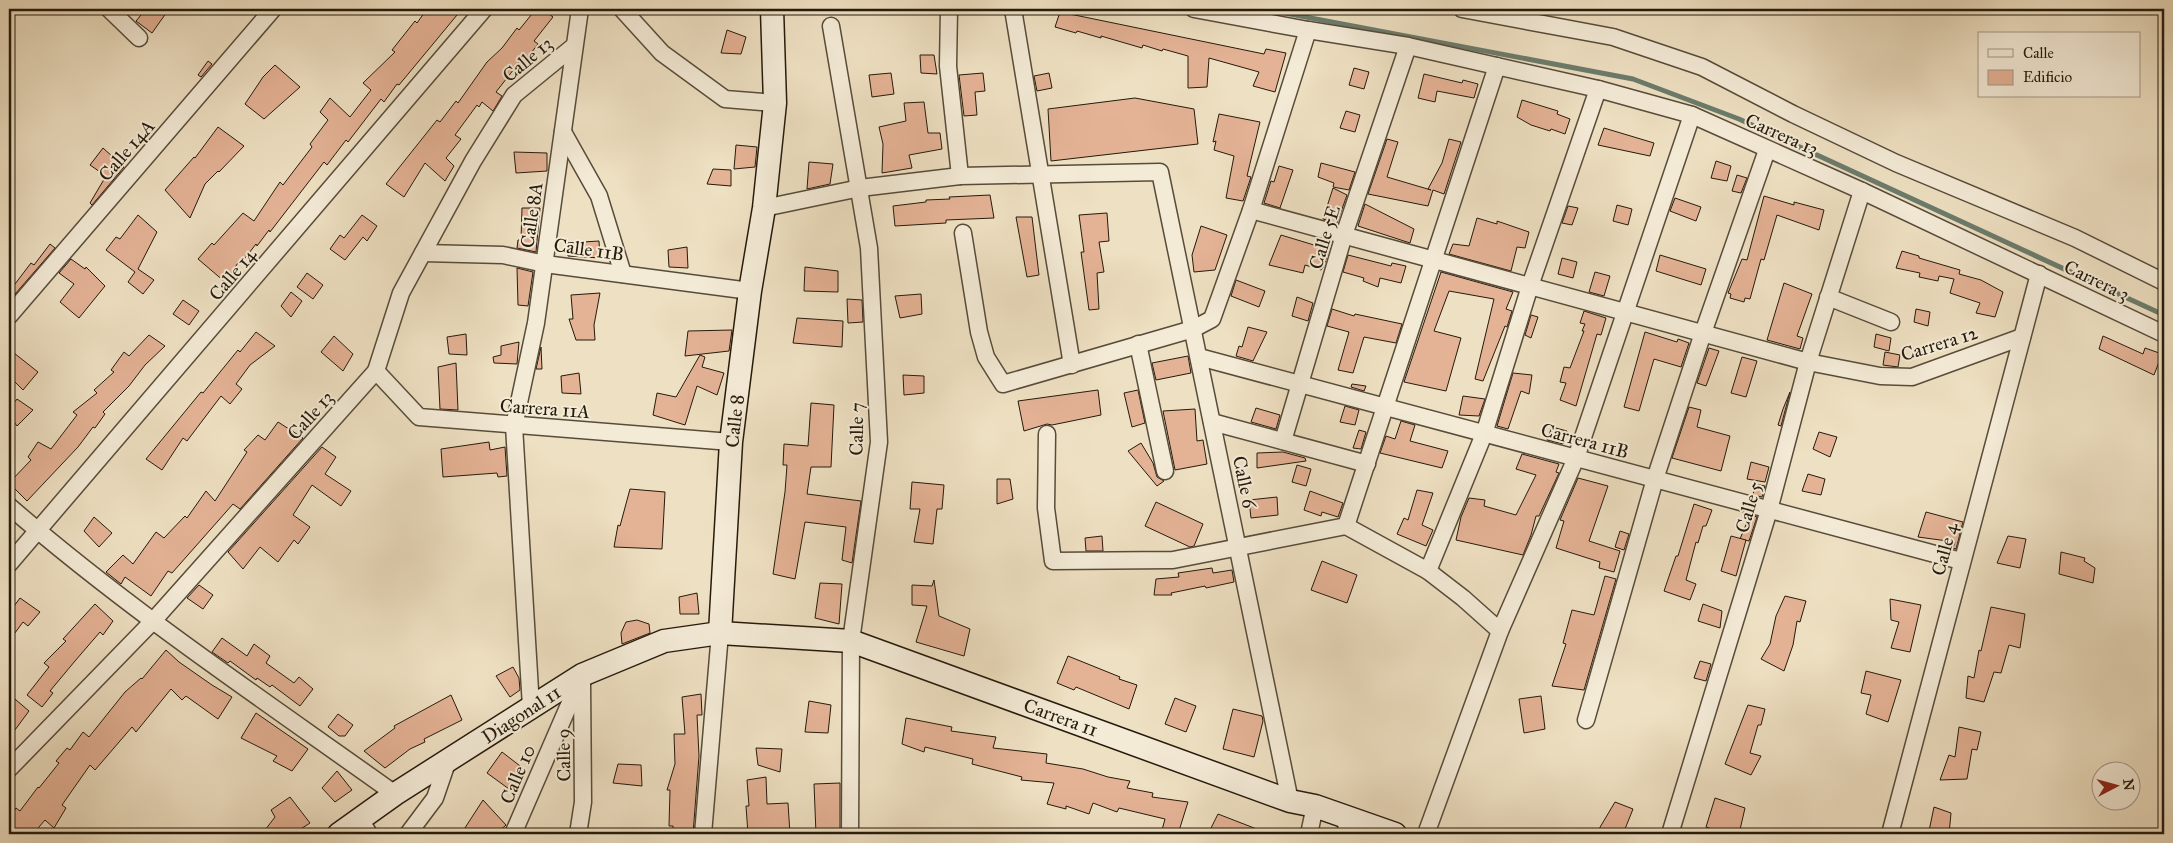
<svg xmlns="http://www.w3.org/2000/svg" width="2173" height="843" font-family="'IM FELL Great Primer',serif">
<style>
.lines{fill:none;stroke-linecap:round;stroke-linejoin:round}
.stream{stroke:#6c7c6c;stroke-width:5}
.building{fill:#e4b295;stroke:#251a0c}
.street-casing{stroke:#574c3a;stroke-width:19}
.secondary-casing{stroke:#251a0c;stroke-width:25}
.street{stroke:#f4ebd7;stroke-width:16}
.secondary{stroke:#f4ebd7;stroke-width:22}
.labels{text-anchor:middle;stroke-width:4;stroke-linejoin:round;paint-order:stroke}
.street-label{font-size:19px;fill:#251a0c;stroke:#f4ebd7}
</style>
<rect width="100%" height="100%" fill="#eee0c2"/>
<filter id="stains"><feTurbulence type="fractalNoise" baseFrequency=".004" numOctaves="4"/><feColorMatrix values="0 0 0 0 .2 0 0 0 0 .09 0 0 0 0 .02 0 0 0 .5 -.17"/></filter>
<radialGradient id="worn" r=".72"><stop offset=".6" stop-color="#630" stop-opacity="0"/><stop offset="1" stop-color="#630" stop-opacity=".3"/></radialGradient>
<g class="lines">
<polyline class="stream" points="1263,9 1633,79 1739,119 2164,315"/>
</g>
<g class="building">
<polygon points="146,9 169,9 152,33 136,21"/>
<polygon points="427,9 462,9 399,85 397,84 384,102 381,99 348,142 346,140 327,165 324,162 270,232 269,230 257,246 256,244 242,262 240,260 225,282 198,259 212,243 214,245 243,213 254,221 280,182 283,185 312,147 310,144 328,120 320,112 330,98 350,117 371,90 363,83 395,52 392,50 415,21 417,23"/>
<polygon points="536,9 542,9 553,17 534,41 538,44 528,57 525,55 496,92 502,96 493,111 482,102 479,107 477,105 455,135 461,139 446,158 454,166 445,181 425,163 404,197 386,184 437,120 440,122 456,101 458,103 487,62 502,48 517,28 519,30"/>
<polygon points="1060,12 1264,54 1266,49 1286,53 1275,92 1253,86 1259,72 1209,58 1207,87 1188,88 1188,56 1163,49 1162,51 1143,45 1142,48 1101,36 1101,38 1077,31 1076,33 1055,27"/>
<polygon points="727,30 746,37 741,54 721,53"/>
<polygon points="920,55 934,55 937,74 921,73"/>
<polygon points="208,61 212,64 201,77 198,75"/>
<polygon points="275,65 300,87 264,119 245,104 263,77"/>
<polygon points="1354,68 1369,72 1364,89 1349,85"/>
<polygon points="891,73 894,94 872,97 869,75"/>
<polygon points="983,73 985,91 975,92 977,115 964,116 959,75"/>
<polygon points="1049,73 1052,88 1037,91 1034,76"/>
<polygon points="1424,74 1462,83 1463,80 1478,84 1474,98 1437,91 1435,102 1418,98"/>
<polygon points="1135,98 1194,109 1198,144 1051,161 1048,109"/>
<polygon points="1522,100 1558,111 1557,114 1570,119 1565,134 1551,129 1550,131 1531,125 1517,117"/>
<polygon points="924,102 928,133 940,133 942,149 909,155 912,168 882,173 883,144 879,127 906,121 904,103"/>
<polygon points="1346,111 1360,115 1355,132 1340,128"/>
<polygon points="1219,114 1260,122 1247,176 1251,177 1243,201 1226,198 1234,156 1214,150 1216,141 1213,142"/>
<polygon points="218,127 244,146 219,172 218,171 205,184 190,218 165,190 194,157 195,158"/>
<polygon points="1604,128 1654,143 1650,156 1598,145"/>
<polygon points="1387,139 1398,142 1387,177 1431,190 1428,189 1442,163 1449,139 1461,142 1444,194 1433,190 1428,206 1368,194"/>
<polygon points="736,145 757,147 755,167 734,169"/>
<polygon points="103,148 124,167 92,205 90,203 106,176 90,165"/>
<polygon points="514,152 547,153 547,171 516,173"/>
<polygon points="1716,161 1731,166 1727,181 1711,178"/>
<polygon points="809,162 833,164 830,184 807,189"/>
<polygon points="1321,163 1355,172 1349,190 1333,187 1334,183 1318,177"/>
<polygon points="1279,166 1293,170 1280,208 1264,203 1271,181 1274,182"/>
<polygon points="713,169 731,170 731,186 707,184"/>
<polygon points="1737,175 1747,178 1741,193 1732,191"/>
<polygon points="1333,188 1347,195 1337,223 1323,219"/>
<polygon points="990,195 994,218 946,220 946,223 895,226 893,206 926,202 926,200 950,199 949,197"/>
<polygon points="1764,196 1794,205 1794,202 1824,210 1819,230 1777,215 1764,260 1761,259 1750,299 1745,298 1744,302 1730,298 1731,294 1728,293 1742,259 1747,260"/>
<polygon points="1675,198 1701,207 1696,221 1670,211"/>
<polygon points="1365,204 1414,229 1410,243 1358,226"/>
<polygon points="1617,205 1632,209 1628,225 1613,221"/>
<polygon points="1568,206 1578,208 1572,225 1562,223"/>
<polygon points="522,208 540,208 536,252 517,248 518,240 521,240"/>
<polygon points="1107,213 1109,241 1099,242 1104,272 1097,273 1099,309 1089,310 1081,252 1084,252 1079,215"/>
<polygon points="138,215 157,232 138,269 154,280 143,294 128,282 135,272 106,250 116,237 120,239"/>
<polygon points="362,215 377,226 367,241 363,237 345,260 330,249 340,235 344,238"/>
<polygon points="1016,217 1032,217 1039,275 1027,277"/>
<polygon points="1477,218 1497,224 1497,221 1529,232 1525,248 1517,247 1511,271 1449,254 1453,244 1469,246"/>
<polygon points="1201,226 1227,235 1215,270 1194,272 1192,255"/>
<polygon points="1281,235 1314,245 1317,238 1331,242 1324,266 1321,270 1305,265 1303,273 1269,265"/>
<polygon points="599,241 600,258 568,256 567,243"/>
<polygon points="50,244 55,248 9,301 9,279 15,284 31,263 34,265"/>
<polygon points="687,247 688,268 669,267 668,250"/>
<polygon points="1902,251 1919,256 1919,258 1960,270 1959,274 1981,280 2003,292 1995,317 1976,313 1980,303 1950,293 1954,279 1939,276 1938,281 1919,277 1920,273 1896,268"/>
<polygon points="1348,255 1391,266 1392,263 1406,266 1401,283 1380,278 1378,287 1363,281 1364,278 1343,272"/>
<polygon points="1660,255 1706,269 1701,285 1656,271"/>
<polygon points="1562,258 1577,262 1573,278 1558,274"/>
<polygon points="71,259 85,269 86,267 105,286 79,318 60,302 74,284 59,273"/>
<polygon points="805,267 838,271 838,292 804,291"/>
<polygon points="517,268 533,272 528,306 518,305"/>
<polygon points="1441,272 1513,292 1506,309 1512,311 1507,327 1505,326 1483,381 1475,379 1494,299 1449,291 1434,331 1461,338 1446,391 1404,382"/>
<polygon points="1595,272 1610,276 1604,296 1589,292"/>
<polygon points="307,273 323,285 313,299 297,287"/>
<polygon points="1236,280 1265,291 1259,307 1231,296"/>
<polygon points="1784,283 1812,294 1797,336 1803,338 1800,349 1767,340"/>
<polygon points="291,292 302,301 291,317 281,306"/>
<polygon points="600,293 594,325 595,340 576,340 569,319 573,319 571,295"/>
<polygon points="921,294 922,314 900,318 895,296"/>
<polygon points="1297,297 1313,303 1308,321 1292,316"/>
<polygon points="847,299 862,300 863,322 848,323"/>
<polygon points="183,300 199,311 189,325 173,314"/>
<polygon points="1332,309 1354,316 1355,314 1402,324 1396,343 1364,337 1353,373 1338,370 1349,332 1327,326"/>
<polygon points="1916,309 1930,312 1928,326 1914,322"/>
<polygon points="1584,311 1606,318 1601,335 1597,334 1576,406 1560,400 1566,383 1560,382 1564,367 1570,368 1584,331 1582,331 1585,324 1580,323"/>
<polygon points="1531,315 1538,317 1531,338 1525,335"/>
<polygon points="797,318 843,321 842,347 793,343"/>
<polygon points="1248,327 1267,332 1253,361 1236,356 1239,346 1242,347"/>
<polygon points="732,330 729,351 685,356 688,331"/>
<polygon points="256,332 275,346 250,365 236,384 242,389 230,404 221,396 187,441 183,438 162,470 146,459 201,392 203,393 238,350 240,352"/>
<polygon points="1645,332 1677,342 1678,339 1689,343 1681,367 1654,359 1639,411 1624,407"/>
<polygon points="466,334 467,355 449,354 447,337"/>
<polygon points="1876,334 1891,338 1889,351 1874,347"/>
<polygon points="149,335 165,346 145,365 129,386 103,412 105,414 95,428 93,427 78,447 27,501 9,483 31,460 28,457 38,442 51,449 77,415 73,412 97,393 94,390 114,372 111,370 124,352 129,356"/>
<polygon points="334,336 353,354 343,371 321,352"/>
<polygon points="2103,336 2143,354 2145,348 2162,354 2154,375 2099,349"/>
<polygon points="519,342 517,364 494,363 493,357 501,355 501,346"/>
<polygon points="541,347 542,369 536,369"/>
<polygon points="1709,348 1719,351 1706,386 1697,383"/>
<polygon points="1885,352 1900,355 1898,367 1883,365"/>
<polygon points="14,353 38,372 23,390 9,376 9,361"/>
<polygon points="700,355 705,357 702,367 724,373 717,395 697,386 685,425 653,415 657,393 676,397"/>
<polygon points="1188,356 1191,373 1156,380 1152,363"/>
<polygon points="1742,357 1757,361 1746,397 1731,393"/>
<polygon points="456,363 458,410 440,409 438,367"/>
<polygon points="579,373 581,394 562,393 561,376"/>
<polygon points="1513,373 1532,375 1529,394 1521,391 1508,429 1497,426"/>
<polygon points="903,375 924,376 924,393 904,395"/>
<polygon points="1352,384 1366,386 1364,391 1351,387"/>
<polygon points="1098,390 1101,415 1052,425 1047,424 1024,431 1018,401"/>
<polygon points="1138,390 1145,423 1132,427 1124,393"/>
<polygon points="1790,392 1781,426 1778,425 1783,409"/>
<polygon points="1463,396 1485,399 1479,416 1459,415"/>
<polygon points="17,399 33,410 17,426 9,415 9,410"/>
<polygon points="811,403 834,405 831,467 811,467 807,494 861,501 852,563 842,560 846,527 805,522 795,579 773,574 785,492 787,465 783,465 784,444 808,446"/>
<polygon points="1345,406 1359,410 1355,425 1340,422"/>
<polygon points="1689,407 1701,410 1697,427 1730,436 1721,471 1672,458"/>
<polygon points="1256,408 1280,415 1276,429 1251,422"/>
<polygon points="1195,409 1197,441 1203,440 1207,464 1175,470 1163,411"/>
<polygon points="1401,421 1415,425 1410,441 1448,451 1442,468 1380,453 1386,436 1395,439"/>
<polygon points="278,422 303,438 240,509 233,504 172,573 168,571 151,596 125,577 121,584 106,572 123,555 133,564 156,532 164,538 185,516 187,518 206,491 215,501 247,452 244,450 258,435 265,440"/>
<polygon points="1552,427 1567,431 1563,444 1547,440"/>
<polygon points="1359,430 1366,432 1361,449 1353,448"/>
<polygon points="1819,432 1837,437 1830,457 1813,449"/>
<polygon points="489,442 490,450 505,447 507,476 498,477 497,473 443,477 441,449"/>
<polygon points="1141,443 1153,463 1157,477 1164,481 1157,486 1128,451"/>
<polygon points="322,447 336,457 325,474 351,491 341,506 312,485 293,515 310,527 298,544 294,540 278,562 260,547 243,569 228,552"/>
<polygon points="1283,452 1305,458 1306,461 1257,468 1257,453"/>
<polygon points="1522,454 1559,464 1556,472 1559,473 1539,516 1536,516 1531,535 1523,555 1456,540 1461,517 1469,498 1485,500 1484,506 1516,515 1536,475 1516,469"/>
<polygon points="1751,462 1769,467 1765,482 1747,479"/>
<polygon points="1297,465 1311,469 1306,486 1292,482"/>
<polygon points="1808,474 1825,479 1821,495 1802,491"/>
<polygon points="1578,478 1608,486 1589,541 1620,551 1614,572 1599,568 1600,562 1556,548 1564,521 1560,520"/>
<polygon points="997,479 1010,479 1013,499 997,504"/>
<polygon points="912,482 944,485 942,509 937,509 933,544 914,542 920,509 910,509"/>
<polygon points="1755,484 1765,486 1762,497 1753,495"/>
<polygon points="630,489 665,492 662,549 614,547 618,525 620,526"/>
<polygon points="1417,490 1433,493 1422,525 1433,530 1426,546 1397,534 1404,518 1408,520"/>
<polygon points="1310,491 1343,503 1338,517 1322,512 1321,516 1304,510"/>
<polygon points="1277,497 1278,515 1251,518 1249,500"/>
<polygon points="1156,502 1203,524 1194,546 1190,547 1145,526"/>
<polygon points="1694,504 1712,510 1706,526 1703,526 1698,543 1696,542 1686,580 1696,584 1690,600 1664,591 1676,556 1678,556"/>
<polygon points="1926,512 1963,522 1956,549 1953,548 1955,542 1918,537"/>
<polygon points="1750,515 1757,517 1749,541 1740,539"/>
<polygon points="94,517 112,533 99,547 84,531"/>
<polygon points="1620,531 1629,534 1624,550 1615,547"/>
<polygon points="1102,536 1103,551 1086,551 1085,538"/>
<polygon points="1731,536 1746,540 1736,576 1721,571"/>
<polygon points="2008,536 2026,539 2020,568 1997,563"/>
<polygon points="2061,552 2085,558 2084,561 2095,568 2093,583 2059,574"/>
<polygon points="1322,561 1357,575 1347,603 1311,590"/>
<polygon points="1212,568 1213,573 1232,570 1234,582 1206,588 1205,586 1171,593 1172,595 1154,595 1156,579 1179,577 1178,573"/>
<polygon points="1605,576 1616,579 1584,690 1552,686 1566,644 1563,643 1572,610 1594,615"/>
<polygon points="934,580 939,616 970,629 964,656 916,642 927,606 912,605 912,585 932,586"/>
<polygon points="820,583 842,584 839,624 815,618"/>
<polygon points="199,585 213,595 203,609 187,598"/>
<polygon points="697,593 699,614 680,614 679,597"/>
<polygon points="1785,596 1806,601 1800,622 1797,621 1793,645 1784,671 1761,659 1770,644 1776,616"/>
<polygon points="20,598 40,612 28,626 23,622 9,641 9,613"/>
<polygon points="1890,599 1921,605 1910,652 1891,648 1899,622 1891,620"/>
<polygon points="95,604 113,621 103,635 100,632 75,661 50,691 53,693 42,707 27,695 49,667 44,663 66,641 63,639"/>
<polygon points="1703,604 1722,611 1720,628 1698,621"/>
<polygon points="1991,607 2025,614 2020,648 2009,645 2001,673 1994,672 1984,702 1966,698 1968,676 1974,678 1979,650 1981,651"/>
<polygon points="637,620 649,624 650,633 622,644 621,633 626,622"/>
<polygon points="222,638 247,656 254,644 270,656 266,663 294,683 299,677 313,689 300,706 272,685 270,687 257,678 256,680 230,661 228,663 212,652"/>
<polygon points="166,650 179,662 212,685 232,697 218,719 186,696 182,700 171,689 136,732 132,727 95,770 90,765 62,805 66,808 54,828 45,820 33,834 9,834 9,818 16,808 20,811 38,787 39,788 59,763 56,761 67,748 70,750 83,732 89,737 125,692 141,678 142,679"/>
<polygon points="1068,656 1120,677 1119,679 1137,685 1129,709 1076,687 1074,690 1057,683"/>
<polygon points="1700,661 1711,664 1706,681 1694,678"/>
<polygon points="513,667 519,678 520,690 510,697 496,676"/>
<polygon points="1866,671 1901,680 1888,722 1866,714 1871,695 1861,693"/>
<polygon points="9,694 29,711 9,738"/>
<polygon points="701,694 702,715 697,715 699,756 693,834 673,834 673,826 669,826 670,790 667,790 675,764 674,734 685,734 682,697"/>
<polygon points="451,695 462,720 424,739 425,742 410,749 385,768 364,751 395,728 394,726"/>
<polygon points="1541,696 1545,729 1524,733 1519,699"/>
<polygon points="1175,698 1196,706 1186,732 1165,724"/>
<polygon points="809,701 831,705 828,733 805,732"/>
<polygon points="1748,705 1765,709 1761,725 1758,725 1750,753 1761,756 1751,775 1725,764"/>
<polygon points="1233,709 1262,716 1263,721 1254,757 1223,749"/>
<polygon points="256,713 308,749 292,771 273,761 277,756 241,738"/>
<polygon points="338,714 353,725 345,736 339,736 328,727"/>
<polygon points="906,718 952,727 951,731 996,737 993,748 1047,754 1046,763 1083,769 1108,777 1130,781 1127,788 1153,793 1152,797 1188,802 1178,834 1172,834 1162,830 1165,819 1119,808 1117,812 1093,803 1089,814 1066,806 1066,809 1047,804 1054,783 1021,780 1022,777 972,764 973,759 925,747 924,752 902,744"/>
<polygon points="1959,727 1981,732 1977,750 1972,749 1967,779 1940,780 1949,755 1955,757"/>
<polygon points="756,748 782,749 780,772 758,765"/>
<polygon points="502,752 524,769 509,789 487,773"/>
<polygon points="618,764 641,765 642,786 613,783"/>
<polygon points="337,771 352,790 335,802 322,788"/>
<polygon points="766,777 767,804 788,803 790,834 748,834 746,806 749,806 747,780"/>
<polygon points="840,783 840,834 816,834 814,784"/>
<polygon points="290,797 310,823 293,834 262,834 275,817 271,810"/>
<polygon points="1715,798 1745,808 1739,834 1727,834 1706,827"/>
<polygon points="483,800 506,825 496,834 461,834"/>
<polygon points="1615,802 1633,809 1623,834 1596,834"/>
<polygon points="1934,807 1951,813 1949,834 1929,831"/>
<polygon points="1218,814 1267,833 1267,834 1208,834"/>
</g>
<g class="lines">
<defs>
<g id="street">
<polyline points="109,9 139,38"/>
<polyline points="622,9 662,53 725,99 775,103"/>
<polyline points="949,9 948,66 960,176"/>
<polyline points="1013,9 1072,365"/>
<polyline points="1194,9 1308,30 1408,46 1598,89 1692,115 1862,191 2164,334"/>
<polyline points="1462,9 1613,37 1702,67 1793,114 1896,163 2075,238 2164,282"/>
<polyline points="831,26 869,248 879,442 851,641 850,834"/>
<polyline points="563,132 599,196 623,274"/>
<polyline points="764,208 860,188 960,176 1160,172 1290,801"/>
<polyline points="1251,210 1808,362 1880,376 1912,377 2022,337"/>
<polyline points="963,233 979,332 986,357 1003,384 1193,329 1212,319 1251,210 1308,30"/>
<polyline points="423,253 503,255 545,264 750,291"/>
<polyline points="1828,297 1891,322"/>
<polyline points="9,316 273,9"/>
<polyline points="1138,344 1165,471"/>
<polyline points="1199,357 1961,561"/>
<polyline points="376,371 419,417 731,442"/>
<polyline points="1212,422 1367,464"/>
<polyline points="1047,434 1046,508 1053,561 1173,560 1346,526 1428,571 1463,598 1500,631"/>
<polyline points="1283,441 1344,235 1408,46"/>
<path d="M9,506C130,611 265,701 395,794"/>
<polyline points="1346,526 1497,66"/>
<polyline points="9,564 484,9"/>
<polyline points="1428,571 1484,434 1530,286 1598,89"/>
<polyline points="531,707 514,426 536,323 580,9"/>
<polyline points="1586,720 1655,479 1703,333 1767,150"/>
<polyline points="9,769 153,621 376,371 401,293 473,161 514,95 574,46"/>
<polyline points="360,819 369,834"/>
<polyline points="408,834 435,798 448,760"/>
<polyline points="513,834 582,675"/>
<polyline points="578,834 583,802 582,682"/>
<polyline points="703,834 720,633"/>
<polyline points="1309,834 1315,806"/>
<polyline points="1346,834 1347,818"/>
<polyline points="1426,834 1500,631 1576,458 1692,115"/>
<polyline points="1670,834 1769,510 1808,362 1862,191"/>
<polyline points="1890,834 2039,274"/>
</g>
<g id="secondary">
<polyline points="720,633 731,442 750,291 764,208 775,103 772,9"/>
<polyline points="339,834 395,794 582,675 664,641 720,633 851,641 1290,801 1315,806 1395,834"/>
</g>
</defs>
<use href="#street" class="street-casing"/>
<use href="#secondary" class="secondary-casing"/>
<use href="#street" class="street"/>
<use href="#secondary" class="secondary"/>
</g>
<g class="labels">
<g class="street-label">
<text transform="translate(527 59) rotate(-40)" y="7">Calle 13</text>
<text transform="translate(1782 134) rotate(24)" y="7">Carrera 13</text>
<text transform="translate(126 150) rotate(-49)" y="7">Calle 14A</text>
<text transform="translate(531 215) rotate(-82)" y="7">Calle 8A</text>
<text transform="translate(1324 237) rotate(-73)" y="7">Calle 5E</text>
<text transform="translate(589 249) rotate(8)" y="7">Calle 11B</text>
<text transform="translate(232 274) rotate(-50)" y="7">Calle 14</text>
<text transform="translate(2097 280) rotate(26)" y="7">Carrera 3</text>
<text transform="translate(1939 343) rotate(-17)" y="7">Carrera 12</text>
<text transform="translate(545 408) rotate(4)" y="7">Carrera 11A</text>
<text transform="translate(310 415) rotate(-48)" y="7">Calle 13</text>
<text transform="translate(734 421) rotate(-84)" y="7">Calle 8</text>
<text transform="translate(856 429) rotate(-89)" y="7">Calle 7</text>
<text transform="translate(1585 440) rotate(15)" y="7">Carrera 11B</text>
<text transform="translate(1245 482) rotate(78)" y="7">Calle 6</text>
<text transform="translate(1748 507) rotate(-74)" y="7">Calle 5</text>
<text transform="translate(1944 549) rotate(-75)" y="7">Calle 4</text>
<text transform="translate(521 714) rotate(-33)" y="7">Diagonal 11</text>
<text transform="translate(1061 717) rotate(20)" y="7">Carrera 11</text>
<text transform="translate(563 755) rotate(-91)" y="7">Calle 9</text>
<text transform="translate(517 774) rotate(-67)" y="7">Calle 10</text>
</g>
</g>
<rect width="2173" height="843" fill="none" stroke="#eee0c2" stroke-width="30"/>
<rect x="10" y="10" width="2153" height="823" fill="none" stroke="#251a0c" stroke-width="2.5"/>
<rect x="15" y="15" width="2143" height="813" fill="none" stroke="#251a0c"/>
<rect x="1978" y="32" width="162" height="65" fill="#f4ebd7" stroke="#a19786"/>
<rect x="1988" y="49" width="25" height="8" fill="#f4ebd7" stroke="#a19786"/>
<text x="2023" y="58" font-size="15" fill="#251a0c">Calle</text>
<rect x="1988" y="70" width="25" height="15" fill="#e4b295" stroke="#a19786"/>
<text x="2023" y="82" font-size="15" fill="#251a0c">Edificio</text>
<g transform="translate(2116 786) rotate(84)"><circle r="24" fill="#f4ebd7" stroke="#a19786"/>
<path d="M0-4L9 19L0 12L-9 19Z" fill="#8f2418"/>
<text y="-8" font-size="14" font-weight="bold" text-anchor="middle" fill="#251a0c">N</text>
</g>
<rect width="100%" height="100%" filter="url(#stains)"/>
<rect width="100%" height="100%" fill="url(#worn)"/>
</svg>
